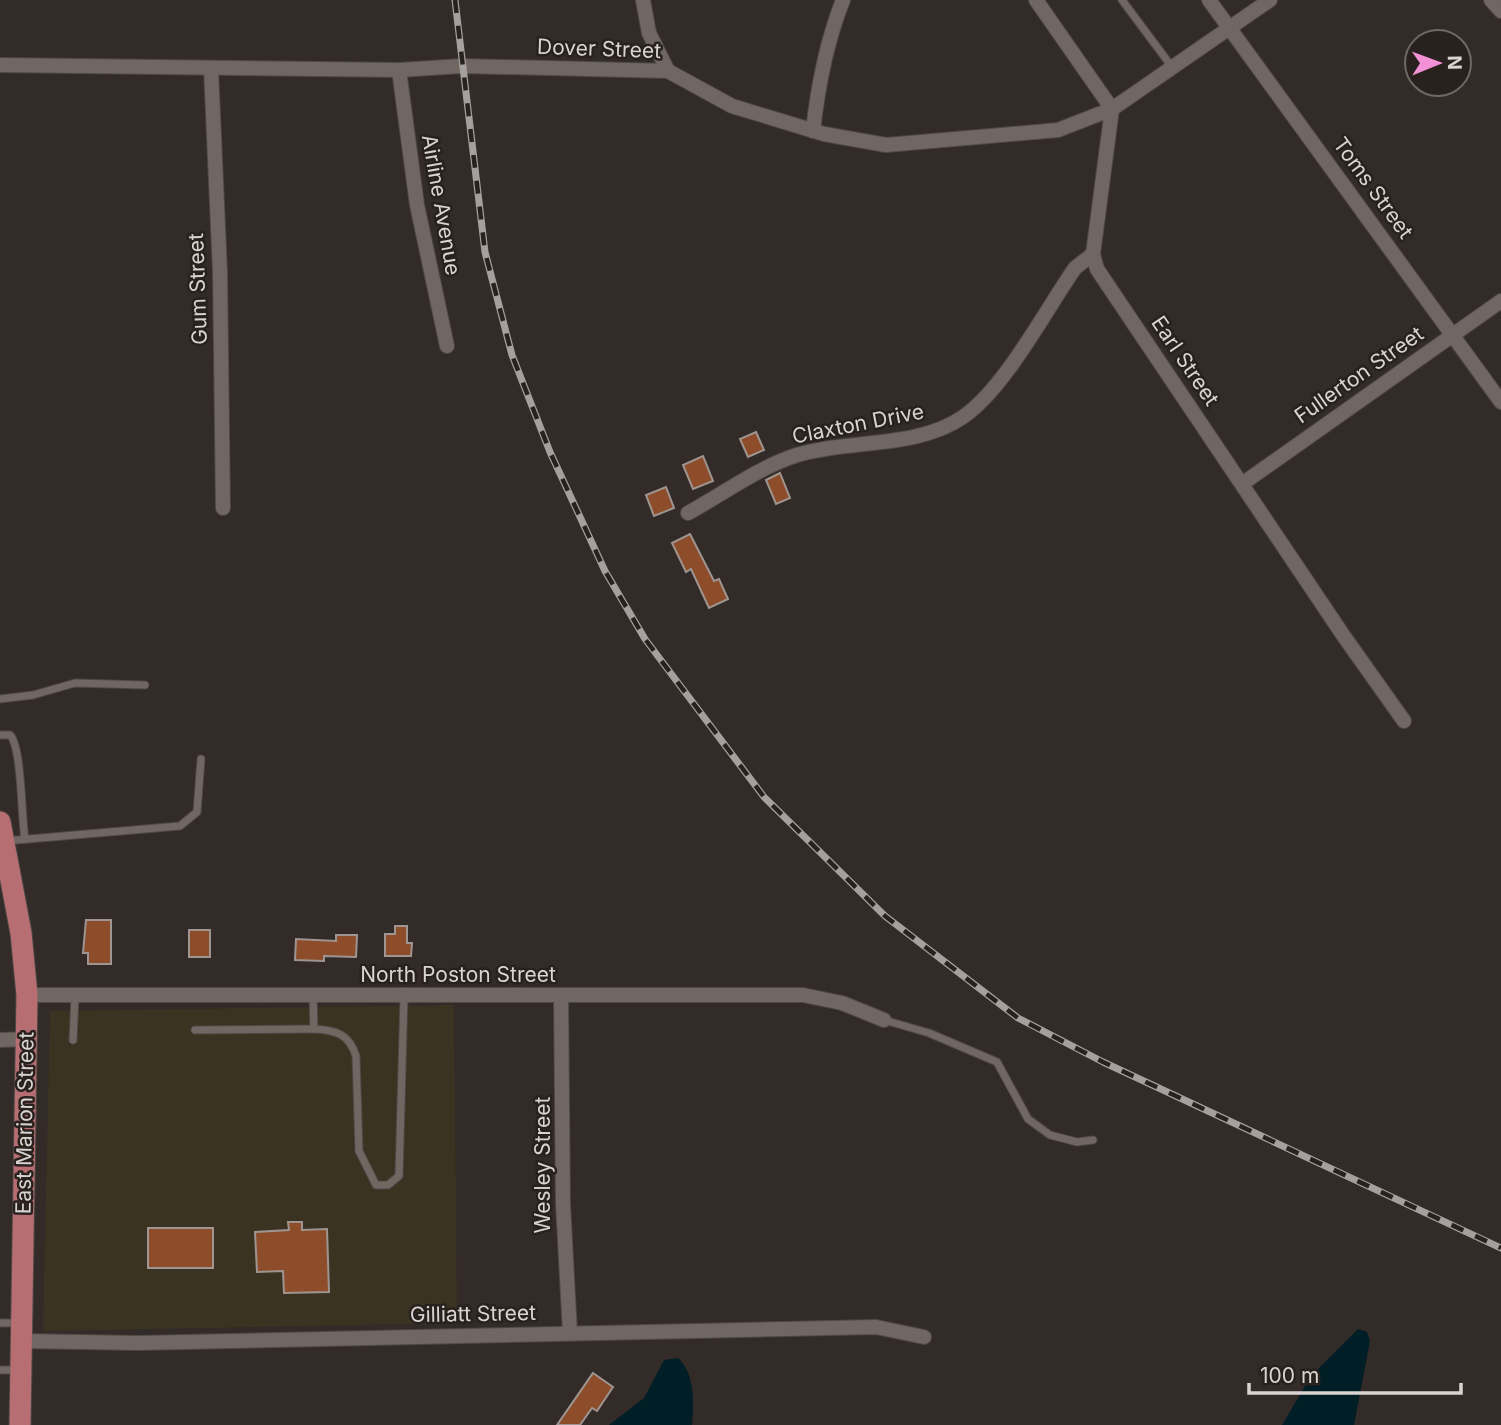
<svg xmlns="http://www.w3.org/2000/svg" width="1501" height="1425" font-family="Inter,sans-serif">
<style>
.industrial{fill:#3b3322}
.water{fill:#001e26}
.building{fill:#8d4c2a;stroke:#9f9590;stroke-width:2}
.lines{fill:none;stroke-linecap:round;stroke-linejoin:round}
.lane-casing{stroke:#4f4946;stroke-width:9}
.street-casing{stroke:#4f4946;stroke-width:16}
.primary-casing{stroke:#4f4946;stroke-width:23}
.lane{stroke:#706762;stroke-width:7}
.street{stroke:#706762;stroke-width:14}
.primary{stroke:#b76e73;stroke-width:21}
.rail-casing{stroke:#a5a09d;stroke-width:7}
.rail{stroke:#29211d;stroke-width:4.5;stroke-dasharray:13;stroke-linecap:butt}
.labels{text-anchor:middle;stroke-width:5;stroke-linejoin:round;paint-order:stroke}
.street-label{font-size:21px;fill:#d9d4d2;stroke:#29211d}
</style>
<rect width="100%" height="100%" fill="#322b27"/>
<polygon class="industrial" points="454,1005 457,1323 43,1331 50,1011"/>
<g class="water">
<polygon points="1358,1329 1367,1332 1370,1341 1354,1425 1282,1425 1311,1376"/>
<path d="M678,1358C695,1373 694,1403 692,1425H609L644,1398L664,1360Z"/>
</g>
<g class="building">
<polygon points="756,432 764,450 748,457 740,439"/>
<polygon points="703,456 713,481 693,489 683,465"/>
<polygon points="780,473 790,498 776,504 766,480"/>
<polygon points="666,487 674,508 654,516 646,495"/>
<polygon points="690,534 714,581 719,579 728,599 709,608 691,569 686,572 672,543"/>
<polygon points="86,920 111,920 111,964 88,964 88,953 83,953"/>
<polygon points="395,926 407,926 407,943 412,943 411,956 385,956 385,934 395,934"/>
<rect x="189" y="930" width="21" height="27"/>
<polygon points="336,935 357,935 356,957 324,956 324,961 295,960 296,939 336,941"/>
<polygon points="288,1222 302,1222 302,1230 327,1229 329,1292 284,1293 283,1271 257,1272 255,1232 289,1230"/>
<rect x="148" y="1228" width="65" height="40"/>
<polygon points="593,1373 613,1387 597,1411 592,1408 580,1425 557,1425"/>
</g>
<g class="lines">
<defs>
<g id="lane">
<polyline points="1122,0 1172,67"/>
<polyline points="0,699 33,695 75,683 145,685"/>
<path d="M0,735H10C22,747 21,816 25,839"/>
<polyline points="5,841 180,826 197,812 201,759"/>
<path d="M313,996L314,1029C336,1030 349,1034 356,1056L359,1151L376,1185H388L399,1176L404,996"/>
<polyline points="884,1020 929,1033 997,1062 1028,1119 1050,1135 1077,1142 1093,1140"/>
<polyline points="195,1030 314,1029"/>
<polyline points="73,1040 75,996"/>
<polyline points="0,1323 18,1323"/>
<polyline points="0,1370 17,1370"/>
</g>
<g id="street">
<polyline points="643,0 649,33 668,71"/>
<polyline points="1036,0 1112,109 1093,254 1097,269 1343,635 1404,721"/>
<polyline points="1209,0 1501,402"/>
<polyline points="1491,0 1501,11"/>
<polyline points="0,65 399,70 462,66 668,71 732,106 824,134 886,145 1058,130 1112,109 1270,0"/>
<polyline points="211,69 220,272 223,508"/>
<polyline points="399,70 417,205 447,346"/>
<path d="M813,131C818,85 826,43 843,0"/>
<polyline points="1242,484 1501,301"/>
<path d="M688,513C723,494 759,467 797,455C850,439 916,449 963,417C1005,388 1045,311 1075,268L1093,254"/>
<polyline points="27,995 803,995 842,1003 884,1020"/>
<polyline points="561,996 563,1204 570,1333"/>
<polyline points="0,1040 27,1039"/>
<polyline points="22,1341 139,1343 876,1327 924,1337"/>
</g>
<polyline id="primary" points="0,822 21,933 27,995 20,1425"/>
</defs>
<use href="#lane" class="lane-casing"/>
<use href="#street" class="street-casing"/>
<use href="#primary" class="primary-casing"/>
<use href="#lane" class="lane"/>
<use href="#street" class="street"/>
<use href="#primary" class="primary"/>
<defs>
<polyline id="rail" points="455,0 485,252 512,355 550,452 605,571 645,639 764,797 885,916 1018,1018 1103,1062 1501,1248"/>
</defs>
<use href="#rail" class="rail-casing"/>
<use href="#rail" class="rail"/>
</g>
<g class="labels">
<g class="street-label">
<text transform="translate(599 49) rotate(2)" y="7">Dover Street</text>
<text transform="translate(1373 188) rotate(54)" y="7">Toms Street</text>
<text transform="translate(441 205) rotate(80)" y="7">Airline Avenue</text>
<text transform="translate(198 289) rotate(-92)" y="7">Gum Street</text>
<text transform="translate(1185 361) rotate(56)" y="7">Earl Street</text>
<text transform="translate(1359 375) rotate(-35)" y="7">Fullerton Street</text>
<text transform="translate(858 424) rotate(-11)" y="7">Claxton Drive</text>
<text x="458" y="982">North Poston Street</text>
<text transform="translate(25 1123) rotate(-89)" y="7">East Marion Street</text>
<text transform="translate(543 1165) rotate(-90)" y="7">Wesley Street</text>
<text transform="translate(473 1314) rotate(-1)" y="7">Gilliatt Street</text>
</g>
</g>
<g transform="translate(1438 63) rotate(89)"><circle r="33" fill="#29211d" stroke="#6f6965" stroke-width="2"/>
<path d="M0-5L12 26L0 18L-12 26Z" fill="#f391d6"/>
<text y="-10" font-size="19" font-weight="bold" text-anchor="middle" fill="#d9d4d2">N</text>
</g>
<path d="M1249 1383v10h212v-10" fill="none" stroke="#d9d4d2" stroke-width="3.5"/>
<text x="1260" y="1383" font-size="21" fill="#d9d4d2" stroke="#29211d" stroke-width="5" paint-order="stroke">100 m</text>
</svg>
